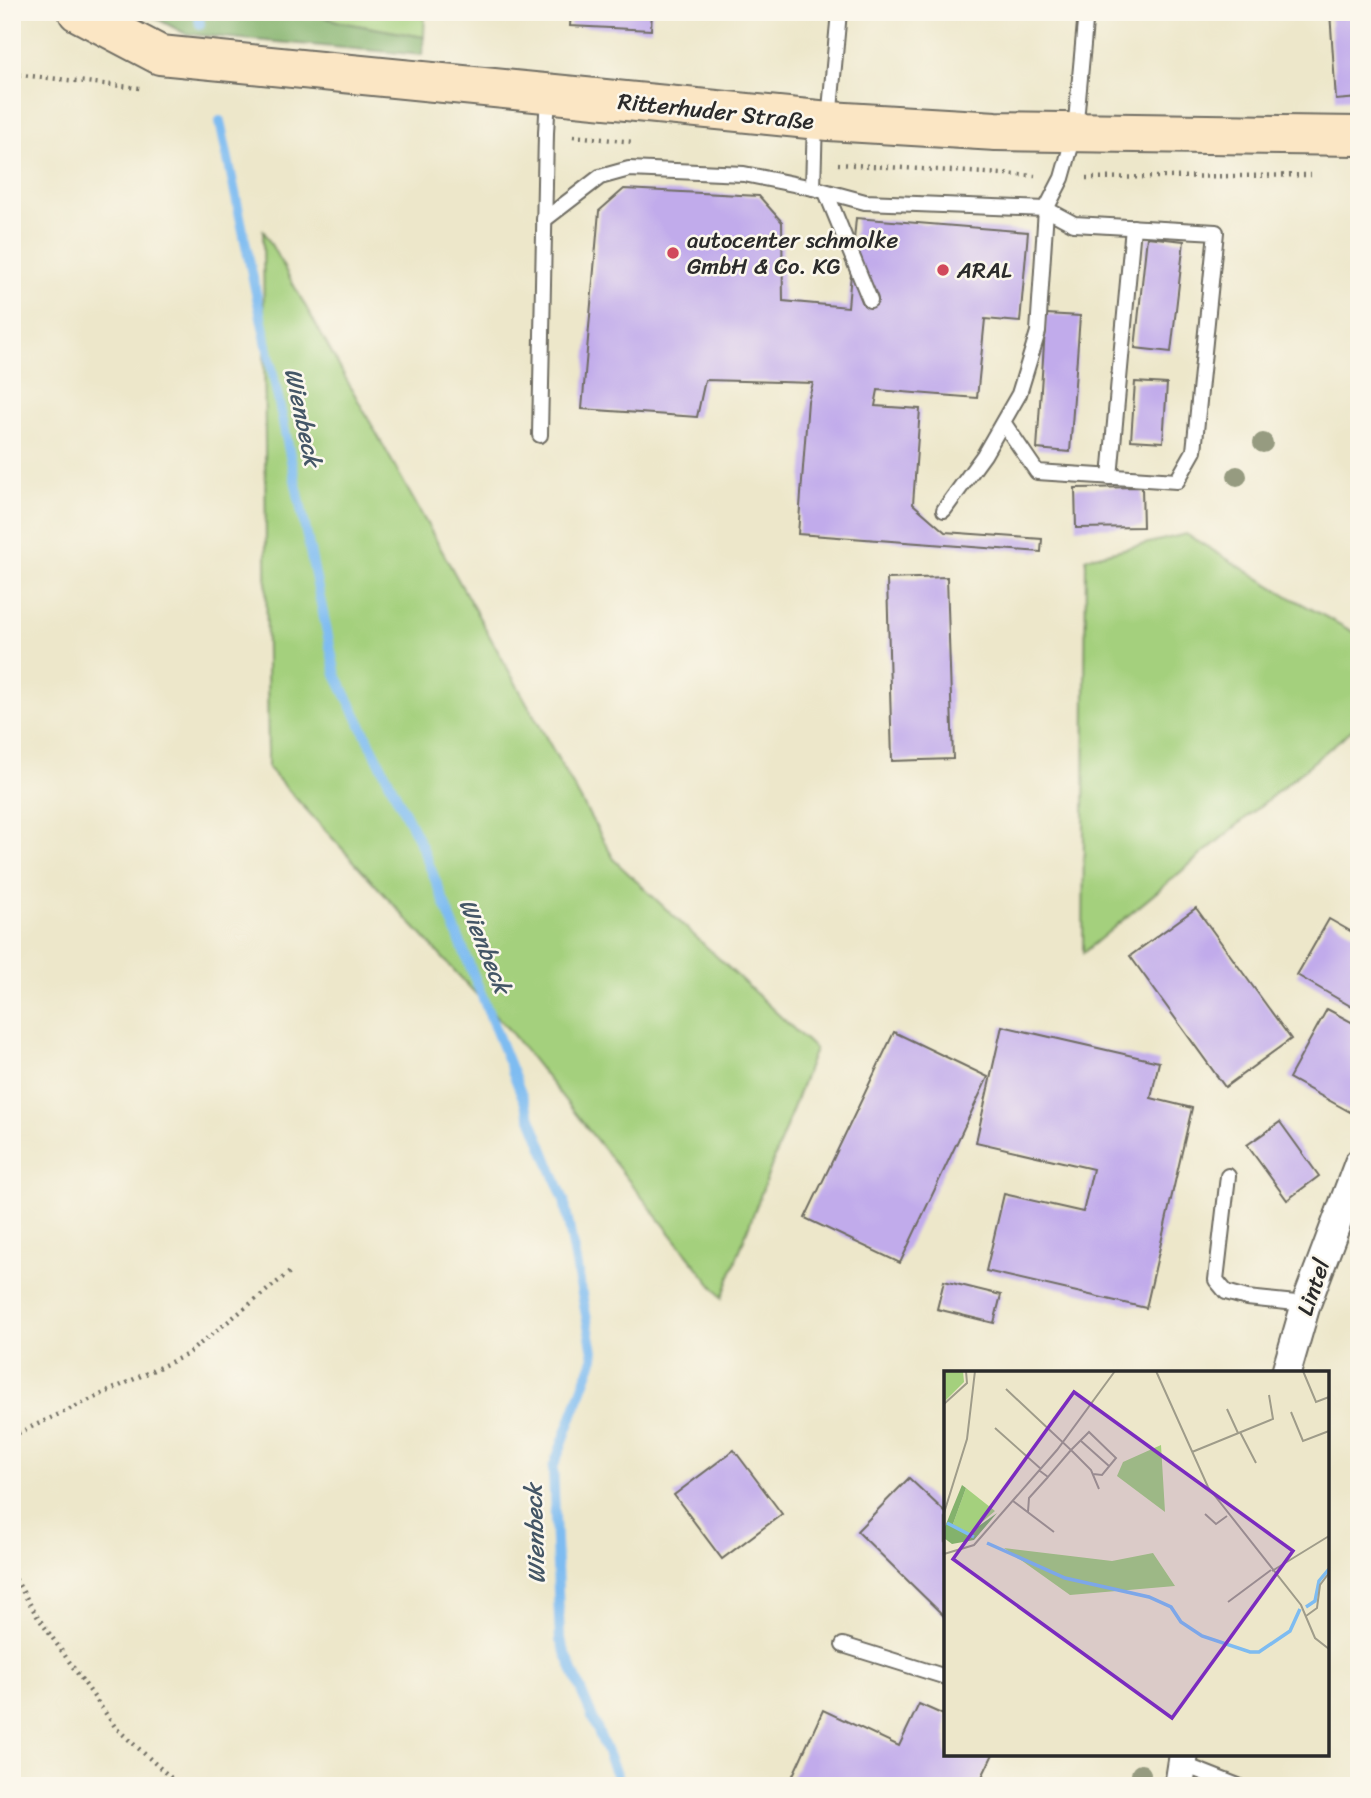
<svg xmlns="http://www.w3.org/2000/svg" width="1371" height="1798" font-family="Sriracha,sans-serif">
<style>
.green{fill:#a4d07d;stroke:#687e54;stroke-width:2}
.forest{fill:#83b26c;stroke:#576e4c;stroke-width:2}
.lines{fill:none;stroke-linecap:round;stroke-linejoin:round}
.stream{stroke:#7ebcf1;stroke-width:10}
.building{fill:#c1abeb}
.lane-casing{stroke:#6f6d63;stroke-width:18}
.street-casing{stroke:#6f6d63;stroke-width:32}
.secondary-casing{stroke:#6f6d63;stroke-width:42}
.path{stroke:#6f6d63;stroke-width:4.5;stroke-dasharray:2 5;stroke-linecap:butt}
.lane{stroke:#fff;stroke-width:14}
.street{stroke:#fff;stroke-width:28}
.secondary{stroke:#fbe6c4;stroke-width:38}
.tree{fill:#969b80}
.poi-dot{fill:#d1495b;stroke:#fbf7ec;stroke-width:2.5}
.labels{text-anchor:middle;stroke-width:5;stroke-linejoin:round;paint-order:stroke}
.street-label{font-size:23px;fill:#2b2b2b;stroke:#fbf7ec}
.poi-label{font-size:23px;fill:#2b2b2b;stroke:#fbf7ec;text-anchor:start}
.water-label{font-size:24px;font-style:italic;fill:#445666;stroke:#fbf7ec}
.inset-river{fill:none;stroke:#7ebcf1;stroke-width:3.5}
.inset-road{fill:none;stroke:#9f9c8a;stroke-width:2}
.view{fill:#7b2cbf;fill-opacity:0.15;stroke:#7b2cbf;stroke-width:3.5}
.inset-edge{fill:none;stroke:#2b2b2b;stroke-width:3.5}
</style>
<rect width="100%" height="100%" fill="#fbf7ec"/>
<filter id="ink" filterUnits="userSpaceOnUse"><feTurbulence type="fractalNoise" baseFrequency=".0143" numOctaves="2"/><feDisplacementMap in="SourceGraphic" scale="14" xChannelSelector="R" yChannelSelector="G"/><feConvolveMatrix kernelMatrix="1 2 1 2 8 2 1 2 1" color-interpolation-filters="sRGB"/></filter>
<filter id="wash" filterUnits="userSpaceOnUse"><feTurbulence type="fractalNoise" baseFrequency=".00686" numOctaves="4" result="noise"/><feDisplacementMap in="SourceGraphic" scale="28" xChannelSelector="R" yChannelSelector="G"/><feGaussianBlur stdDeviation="1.57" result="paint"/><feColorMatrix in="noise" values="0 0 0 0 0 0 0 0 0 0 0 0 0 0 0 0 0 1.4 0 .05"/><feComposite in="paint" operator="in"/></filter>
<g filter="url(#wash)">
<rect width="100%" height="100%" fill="#ede7ca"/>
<g class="green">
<polygon points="308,12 425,12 424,37 340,22"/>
<polygon points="263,230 615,861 815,1049 722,1298 509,1030 268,768"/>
<polygon points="1186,534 1293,599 1359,635 1359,724 1083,953 1086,558"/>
</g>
<polygon class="forest" points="144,12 308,12 340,22 424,37 422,55 186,34"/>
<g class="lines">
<g class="stream">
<polyline points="198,12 200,24"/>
<polyline points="220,121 336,675 422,847 564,1200 594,1357 553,1468 560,1640 621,1786"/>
</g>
</g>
<g id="blocks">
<g class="building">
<polygon points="571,12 652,12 651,30 570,26"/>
<polygon points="1330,12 1359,12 1359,98 1336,100"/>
<polygon points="624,189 759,196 782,222 783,301 848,307 856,218 1028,232 1020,322 985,319 977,398 878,390 875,406 920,409 913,504 945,532 1042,539 1041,552 798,534 808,401 813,383 705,380 697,417 582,409 599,211"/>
<polygon points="1147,237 1184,241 1171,352 1135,348"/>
<polygon points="1046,314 1080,316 1070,452 1037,449"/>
<polygon points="1135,382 1167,384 1163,442 1131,440"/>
<polygon points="1142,487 1143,527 1076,528 1075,488"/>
<polygon points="947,577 953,759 892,761 887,579"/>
<polygon points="1196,908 1291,1039 1225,1087 1130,956"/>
<polygon points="1329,919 1359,936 1359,1011 1297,975"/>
<polygon points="1327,1009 1359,1026 1359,1097 1350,1112 1289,1078"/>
<polygon points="1002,1026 1159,1062 1151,1098 1192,1108 1146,1308 986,1271 1004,1194 1083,1212 1093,1169 976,1142"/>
<polygon points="894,1032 988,1077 900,1263 805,1218"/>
<polygon points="1280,1122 1319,1176 1287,1200 1247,1145"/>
<polygon points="944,1281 1001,1295 994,1323 937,1309"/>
<polygon points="734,1450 782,1514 722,1559 674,1495"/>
<polygon points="909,1478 946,1513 946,1618 857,1531"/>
<polygon points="919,1704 946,1716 946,1754 993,1754 980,1781 991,1786 788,1786 823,1710 899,1746"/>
</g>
</g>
</g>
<g filter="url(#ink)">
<use href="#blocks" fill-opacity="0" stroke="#6f6d63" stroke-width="2"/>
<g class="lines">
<defs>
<g id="lane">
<polyline points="815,120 813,188 865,202 1046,209 1062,178 1075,132 1086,12"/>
<polyline points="829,120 839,12"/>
<polyline points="826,192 870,300"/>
<polyline points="544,220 600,177 629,169 744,174 813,188"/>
<polyline points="540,435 546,133 548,95"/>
<polyline points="1110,477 1133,227"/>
<polyline points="944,510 984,455 1019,394 1038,332 1046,209 1074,224 1216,232 1194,451 1177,481 1037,472 1003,422"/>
<polyline points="1228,1176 1216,1280 1226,1292 1247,1298 1306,1304"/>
<polyline points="843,1645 946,1677"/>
<polyline points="1182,1764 1238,1786"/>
</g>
<g id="street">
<polyline points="1286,1373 1306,1304 1359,1163"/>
<polyline points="1179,1786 1184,1754"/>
</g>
<polyline id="secondary" points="78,12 160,55 829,121 996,131 1359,136"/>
</defs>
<use href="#lane" class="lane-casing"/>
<use href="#street" class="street-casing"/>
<use href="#secondary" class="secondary-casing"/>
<g class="path">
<polyline points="12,74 140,88"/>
<polyline points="573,136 634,142"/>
<polyline points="838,164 1035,176"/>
<polyline points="1086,178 1311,175"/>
<polyline points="12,1436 186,1355 290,1272"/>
<polyline points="12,1573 37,1616 116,1728 180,1786"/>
</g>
<use href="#lane" class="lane"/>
<use href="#street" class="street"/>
<use href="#secondary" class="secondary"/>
</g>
<g class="tree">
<circle cx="1263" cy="443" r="10"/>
<circle cx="1237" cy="476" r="10"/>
<circle cx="1141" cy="1774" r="10"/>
</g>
</g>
<g class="poi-dot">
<circle cx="673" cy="253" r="7"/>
<circle cx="943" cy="270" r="7"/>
</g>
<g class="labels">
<g class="street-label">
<text transform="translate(716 111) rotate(6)" y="8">Ritterhuder Straße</text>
<text transform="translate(1313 1287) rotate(-71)" y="8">Lintel</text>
</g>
<g class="poi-label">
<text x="687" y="248">autocenter schmolke<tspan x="687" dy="26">GmbH &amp; Co. KG</tspan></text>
<text x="957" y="278">ARAL</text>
</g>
<g class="water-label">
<text transform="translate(303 417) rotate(78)" y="8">Wienbeck</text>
<text transform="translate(485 946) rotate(68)" y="8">Wienbeck</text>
<text transform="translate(535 1534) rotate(-92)" y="8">Wienbeck</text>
</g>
</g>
<g transform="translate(944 1371)">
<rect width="385" height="385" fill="#ede7ca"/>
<path d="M0,0H19L20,11L0,31ZM217,74L221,141L173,105L179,91ZM22,117L51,140L25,162L9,153ZM60,177L168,190L209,182L231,215L126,224Z" fill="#a4d07d"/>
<path d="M18,114L22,117L9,153L25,162L53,142L30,169L8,173L0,167V158Z" fill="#83b26c"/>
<path class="inset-river" d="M3,152L30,166M43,172L121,207L205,226L227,236L237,251L258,265L306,281H315L346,260L356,238M362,236L371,230L375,210L385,198"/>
<path class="inset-road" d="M212,0L264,116L357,234L371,267L385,278M359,0L372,31L385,26M62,18L127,79L104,106L96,100M0,33L23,12L22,0M283,38L294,62M347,41L359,70L385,60M51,57L97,98M296,61L312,92M137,70L165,95M248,81L329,48L325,24M149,103L158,104L172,87L145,61L127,79L147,99L155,118M69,130L110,161M84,141L85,127L104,106M0,142L23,68L31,0M261,143L272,153L283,145M0,183L30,174L113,79L171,0M328,200L385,165M284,231L327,199M362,245L373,237L376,214L385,202"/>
<path class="view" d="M130,21L349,180L228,347L9,188Z"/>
<rect width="385" height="385" class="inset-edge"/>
</g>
<rect width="1371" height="1798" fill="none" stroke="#fbf7ec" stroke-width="42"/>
</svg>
